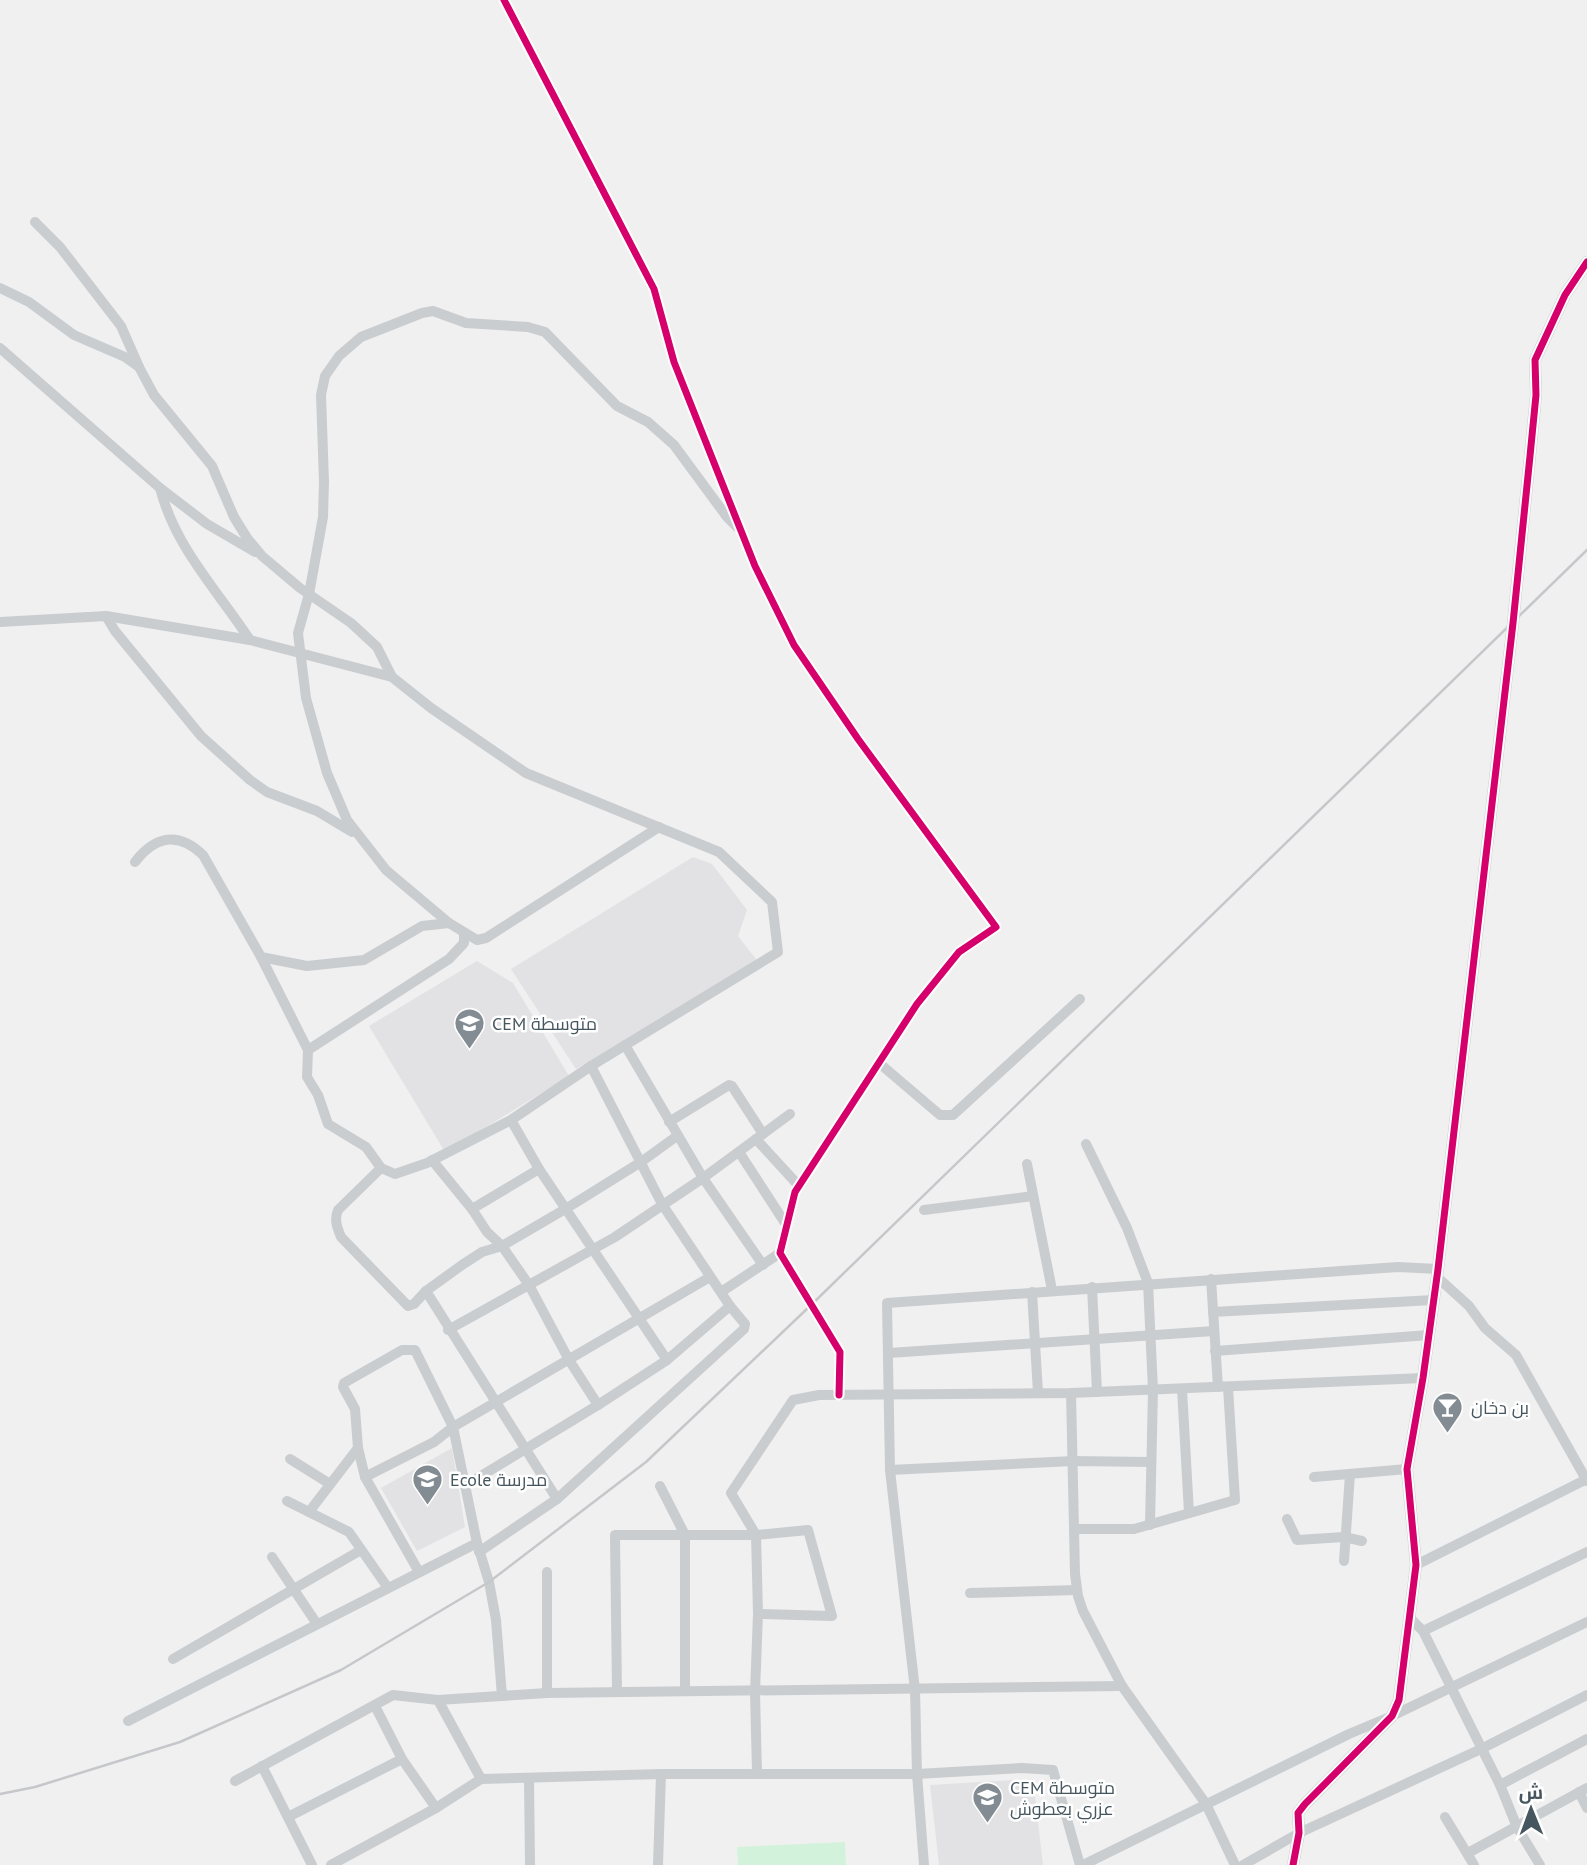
<svg xmlns="http://www.w3.org/2000/svg" width="1587" height="1865" font-family="'PT Sans',Cairo,sans-serif">
<style>
.education{fill:#e2e1e3}
.pitch{fill:#d3f2db}
.lines{fill:none;stroke-linecap:round;stroke-linejoin:round}
.minor{stroke:#cacdd0;stroke-width:10}
.tertiary{stroke:#cacdd0;stroke-width:12}
.rail{stroke:#c5c7ca;stroke-width:2.5}
.cycleway-casing{stroke:#fff;stroke-width:11}
.cycleway{stroke:#d6006c;stroke-width:7}
.labels{text-anchor:middle;stroke-width:5;stroke-linejoin:round;paint-order:stroke}
.poi-label{font-size:18px;fill:#46565f;stroke:#fff;text-anchor:start}
</style>
<rect width="100%" height="100%" fill="#f1f0f0"/>
<g class="education">
<polygon points="693,857 712,864 747,910 738,936 759,963 576,1069 511,969"/>
<polygon points="477,961 513,983 569,1076 445,1152 369,1026"/>
<polygon points="452,1448 465,1527 417,1551 381,1488"/>
<polygon points="1033,1779 1043,1865 939,1865 930,1785"/>
</g>
<polygon class="pitch" points="845,1842 846,1865 738,1865 737,1847"/>
<g class="lines">
<g class="minor">
<polyline points="504,0 654,289 674,362 755,566 794,645 858,739 996,927 959,952 917,1004 795,1192 780,1253 840,1352 839,1395"/>
<polyline points="35,222 60,247 121,326 139,367"/>
<polyline points="0,288 29,302 74,335 125,357 139,367 154,395 212,466 234,517 247,538 262,556 300,588 351,623 377,647 392,677"/>
<polyline points="0,348 160,488 207,524 255,552"/>
<path d="M160,488C175,547 217,590 250,640"/>
<polyline points="106,616 115,631 201,736 250,780 267,792 317,811 352,832"/>
<polyline points="0,622 106,616 250,640 392,677 431,708 526,773 719,852 772,902 778,952 591,1066"/>
<path d="M135,862C155,836 178,831 203,855L261,957L308,1050L307,1077L318,1095L328,1124L366,1147L381,1168L395,1174L427,1163L511,1120L591,1066L662,1204L730,1306L667,1360L598,1405"/>
<polyline points="449,923 386,870 347,820 327,773 306,698 298,633 309,594 323,517 324,482 321,395 325,376 339,356 361,337 422,313 433,311 466,323 528,327 545,332 617,406 648,422 674,445 727,517 737,527"/>
<polyline points="261,957 307,966 364,960 422,926 449,923 477,940 486,938 659,827"/>
<polyline points="625,1045 703,1178 763,1265"/>
<polyline points="308,1050 449,959 464,943 464,934"/>
<polyline points="879,1063 940,1115 953,1115 1080,999"/>
<polyline points="511,1120 539,1169 667,1360"/>
<polyline points="669,1122 729,1085 732,1086 763,1134"/>
<polyline points="756,1139 799,1186"/>
<polyline points="1086,1144 1127,1228 1148,1283 1153,1390 1150,1525"/>
<polyline points="739,1152 787,1226"/>
<polyline points="432,1160 472,1209 487,1232 502,1246 529,1285 569,1360 598,1405 466,1485"/>
<polyline points="1027,1164 1052,1290"/>
<path d="M381,1168L338,1210C334,1220 337,1227 341,1237L408,1306L414,1304L426,1291L462,1265L482,1252L502,1246L567,1208L641,1162L677,1136"/>
<polyline points="472,1209 539,1169"/>
<polyline points="924,1210 1033,1196"/>
<polyline points="1436,1276 1469,1306 1485,1328 1516,1355 1587,1481"/>
<polyline points="1211,1279 1218,1387"/>
<polyline points="1092,1287 1097,1392"/>
<polyline points="426,1291 557,1499"/>
<polyline points="721,1292 780,1253"/>
<polyline points="1032,1292 1038,1393"/>
<polyline points="1213,1312 1433,1300"/>
<polyline points="448,1330 615,1237 703,1178 790,1114"/>
<polyline points="1215,1351 1429,1335"/>
<polyline points="889,1353 1214,1331"/>
<polyline points="1182,1389 1189,1513"/>
<polyline points="1071,1393 1075,1574 1078,1596 1083,1611 1122,1686 1206,1804 1235,1865"/>
<polyline points="290,1459 330,1484"/>
<polyline points="890,1470 1073,1461 1151,1462"/>
<polyline points="365,1477 434,1442 453,1427 710,1277"/>
<polyline points="1314,1477 1407,1469"/>
<polyline points="660,1486 685,1535 685,1691"/>
<polyline points="287,1501 349,1532 388,1588"/>
<polyline points="309,1512 358,1448"/>
<polyline points="1287,1519 1297,1540 1344,1537 1362,1541"/>
<polyline points="1074,1529 1134,1529 1235,1500 1228,1387"/>
<polyline points="479,1552 557,1499 744,1329 745,1324 730,1306"/>
<polyline points="272,1557 317,1624"/>
<polyline points="1344,1561 1350,1474"/>
<polyline points="1416,1565 1587,1479"/>
<polyline points="419,1572 365,1477 358,1448 355,1409 343,1387 344,1383 402,1350 415,1350 453,1427 477,1543 489,1582 496,1620 502,1696"/>
<polyline points="970,1593 1077,1590"/>
<polyline points="1409,1617 1423,1631 1500,1785 1517,1827 1540,1865"/>
<polyline points="1423,1631 1587,1552"/>
<polyline points="173,1659 361,1550"/>
<polyline points="617,1692 615,1535 756,1535 808,1530 832,1616 758,1614"/>
<polyline points="547,1693 547,1572"/>
<polyline points="438,1700 481,1779"/>
<polyline points="375,1706 402,1759 436,1808"/>
<polyline points="128,1721 477,1543"/>
<polyline points="262,1766 312,1865"/>
<polyline points="757,1773 755,1692 758,1614 756,1535 731,1493 793,1400 819,1395 1071,1393 1423,1378"/>
<polyline points="529,1779 530,1865"/>
<polyline points="235,1781 393,1695 438,1700 547,1693 1122,1686"/>
<polyline points="1500,1785 1587,1739"/>
<polyline points="1579,1792 1587,1808"/>
<polyline points="288,1817 402,1759"/>
<polyline points="1445,1817 1474,1865"/>
<polyline points="1468,1853 1587,1788"/>
<polyline points="331,1865 436,1808 481,1779 661,1774 917,1774 1022,1768 1053,1770 1080,1865"/>
<polyline points="658,1865 661,1774"/>
<polyline points="924,1865 917,1774 915,1690 890,1470 887,1303 1398,1267 1438,1269"/>
<polyline points="1083,1865 1349,1734 1392,1716 1587,1622"/>
<polyline points="1243,1865 1299,1833 1481,1749 1587,1695"/>
</g>
<polyline class="tertiary" points="1293,1865 1299,1833 1298,1813 1305,1804 1392,1716 1399,1700 1416,1565 1407,1469 1423,1378 1438,1269 1513,623 1530,456 1536,395 1535,360 1565,295 1587,262"/>
<polyline class="rail" points="0,1794 35,1787 180,1742 341,1670 489,1582 646,1462 810,1306 1587,550"/>
<defs>
<g id="cycleway">
<polyline points="504,0 654,289 674,362 755,566 794,645 858,739 996,927 959,952 917,1004 795,1192 780,1253 840,1352 839,1395"/>
<polyline points="1293,1865 1299,1833 1298,1813 1305,1804 1392,1716 1399,1700 1416,1565 1407,1469 1423,1378 1438,1269 1513,623 1530,456 1536,395 1535,360 1565,295 1587,262"/>
</g>
</defs>
<use href="#cycleway" class="cycleway-casing"/>
<use href="#cycleway" class="cycleway"/>
</g>
<defs>
<symbol id="school-pin" viewBox="-11 -11 22 30"><path d="M0 17L-7.5 6A9.5 9.5 0 1 1 7.5 6Z" fill="#828c92" stroke="#fff"/><path d="M0-5L7-2L0 1L-7-2ZM-4 1L0 2.5L4 1V4Q0 6-4 4Z" fill="#fff"/></symbol>
<symbol id="bar-pin" viewBox="-11 -11 22 30"><path d="M0 17L-7.5 6A9.5 9.5 0 1 1 7.5 6Z" fill="#828c92" stroke="#fff"/><path d="M-6-5H6L.8 .8V4.5H3.5V6h-7V4.5H-.8V.8Z" fill="#fff"/></symbol>
</defs>
<g fill-rule="evenodd">
<use href="#school-pin" x="452" y="1006" width="35" height="47"/>
<use href="#bar-pin" x="1430" y="1390" width="35" height="47"/>
<use href="#school-pin" x="410" y="1462" width="35" height="47"/>
<use href="#school-pin" x="970" y="1780" width="35" height="47"/>
</g>
<g class="labels">
<g class="poi-label">
<text x="492" y="1030">CEM متوسطة</text>
<text x="1471" y="1414">بن دخان</text>
<text x="450" y="1486">Ecole مدرسة</text>
<text x="1010" y="1794">CEM متوسطة<tspan x="1010" dy="21">عزري بعطوش</tspan></text>
</g>
</g>
<g transform="translate(1531 1809) rotate(359)" stroke="#ffffff" stroke-width="5" paint-order="stroke">
<path d="M0-5L12 26L0 18L-12 26Z" fill="#46565f"/>
<text y="-10" font-size="19" font-weight="bold" text-anchor="middle" fill="#46565f">ش</text>
</g>
</svg>
